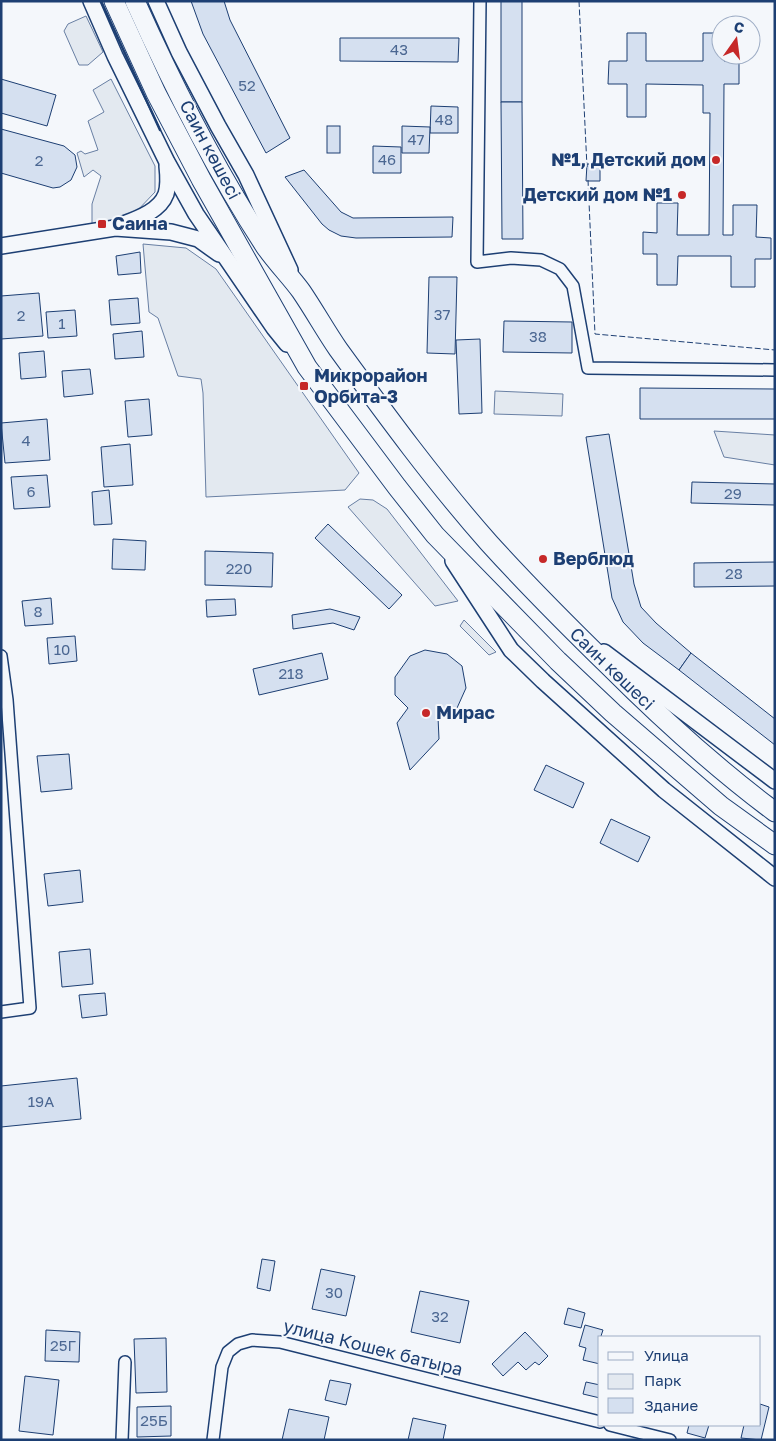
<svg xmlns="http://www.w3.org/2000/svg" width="776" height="1441" font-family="'Golos Text',sans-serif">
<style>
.green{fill:#e3e9f0;stroke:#687fa3}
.building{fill:#d5e0f0;stroke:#1d3f73}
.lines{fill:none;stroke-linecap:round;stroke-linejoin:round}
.minor-casing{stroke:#1d3f73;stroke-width:14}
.tertiary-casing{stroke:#1d3f73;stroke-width:18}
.primary-casing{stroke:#1d3f73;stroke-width:21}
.minor{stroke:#f4f7fb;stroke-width:11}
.tertiary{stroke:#f4f7fb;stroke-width:15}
.primary{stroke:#f4f7fb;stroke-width:19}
.fence{stroke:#1d3f73;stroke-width:1;stroke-dasharray:6 2.5;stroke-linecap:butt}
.wall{stroke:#1d3f73;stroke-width:2.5}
.poi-dot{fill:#c62828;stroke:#f4f7fb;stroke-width:2}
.labels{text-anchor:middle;stroke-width:4;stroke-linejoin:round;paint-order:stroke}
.number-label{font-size:15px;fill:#4b6792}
.street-label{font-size:18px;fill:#1d3f73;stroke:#f4f7fb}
.poi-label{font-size:18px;font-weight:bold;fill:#1d3f73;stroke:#f4f7fb;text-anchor:start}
</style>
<rect width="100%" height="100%" fill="#f4f7fb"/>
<g class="green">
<polygon points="86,16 103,52 88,65 79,65 64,31 68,24"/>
<polygon points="111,79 155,166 155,192 136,212 114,224 92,226 92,204 101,176 93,170 84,177 77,153 81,151 85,154 98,150 88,121 104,112 93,90"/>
<polygon points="143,244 186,248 216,269 359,473 345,490 206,497 203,393 201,379 178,376 158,318 149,312"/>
<polygon points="495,391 563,394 562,416 494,414"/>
<polygon points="714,431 775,435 775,465 724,457"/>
<polygon points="360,499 373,500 387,509 458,601 435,606 348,507"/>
<polygon points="464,620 496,652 489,655 460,626"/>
</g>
<g class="building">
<polygon points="191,1 224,1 230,20 290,138 266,153 203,34"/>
<rect x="501" y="1" width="21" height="101"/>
<polygon points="627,33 646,33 646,61 703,61 703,33 721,33 721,55 724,55 724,61 739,61 739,84 724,84 723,235 733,235 733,205 757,205 756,237 771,238 771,259 755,259 755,287 731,287 731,256 678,256 677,285 657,285 657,254 643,254 643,232 657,233 657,203 678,203 677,235 709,235 710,113 703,113 703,85 646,84 646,117 627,117 627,84 608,84 609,61 627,61"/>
<polygon points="340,38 459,38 458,62 340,61"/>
<polygon points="1,79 56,95 47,126 1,113"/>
<polygon points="501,102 522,102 523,239 502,239"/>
<polygon points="431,106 458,107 458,133 430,133"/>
<rect x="327" y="126" width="13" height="27"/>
<polygon points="402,126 430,127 429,153 402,153"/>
<polygon points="1,129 64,146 75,155 77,167 71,180 60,187 53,188 1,173"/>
<polygon points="373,146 401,147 401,173 373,173"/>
<polygon points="587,164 600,164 600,181 586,181"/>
<polygon points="304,170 341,212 353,218 453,217 452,237 356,238 341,236 329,230 322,224 285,177"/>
<polygon points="140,252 141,273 118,275 116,256"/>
<polygon points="429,277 457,277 455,354 427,353"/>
<polygon points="39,293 43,336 1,339 1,296"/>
<polygon points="138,298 140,323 111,325 109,300"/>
<polygon points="75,310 77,336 48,338 46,312"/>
<polygon points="504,321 572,322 572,353 503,352"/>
<polygon points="142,331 144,357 115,359 113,334"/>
<polygon points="480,339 482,413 459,414 456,340"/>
<polygon points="44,351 46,377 21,379 19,353"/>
<polygon points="90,369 93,394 64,397 62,371"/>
<polygon points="640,388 775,389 775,419 640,419"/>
<polygon points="149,399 152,435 128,437 125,401"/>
<polygon points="47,419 50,460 5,463 1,423"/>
<polygon points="609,434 634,584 641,607 656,623 691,653 679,670 643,643 623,622 612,598 586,437"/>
<polygon points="130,444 133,485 104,487 101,447"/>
<polygon points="47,475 50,507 14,509 11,477"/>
<polygon points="692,482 775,484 775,505 691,503"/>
<polygon points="109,490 112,524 94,525 92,492"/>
<polygon points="328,524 402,595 389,609 315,538"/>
<polygon points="113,539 146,541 145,570 112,569"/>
<polygon points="205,551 273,553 272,587 205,585"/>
<polygon points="775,562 775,586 694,587 694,563"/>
<polygon points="51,598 53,624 25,626 22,601"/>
<polygon points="235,599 236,615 207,617 206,600"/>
<polygon points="330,609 360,617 354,630 333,623 293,629 292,615"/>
<polygon points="75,636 77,661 49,664 47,638"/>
<polygon points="425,650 447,654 462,666 466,688 457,708 438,717 439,739 410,770 397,723 408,708 395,695 395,677 410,656"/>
<polygon points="322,653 328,679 259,695 253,669"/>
<polygon points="691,653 775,719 775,745 679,670"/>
<polygon points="69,754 72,789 41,792 37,756"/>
<polygon points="546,765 584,783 573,808 534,790"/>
<polygon points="611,819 650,837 638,862 600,843"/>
<polygon points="80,870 83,902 48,906 44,874"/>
<polygon points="90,949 93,984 62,987 59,952"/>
<polygon points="105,993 107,1015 82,1018 79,995"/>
<polygon points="77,1078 81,1119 1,1127 1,1086"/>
<polygon points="262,1259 275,1261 270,1291 257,1288"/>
<polygon points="321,1269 355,1276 346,1316 312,1309"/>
<polygon points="420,1291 469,1301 460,1343 411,1332"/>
<polygon points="568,1308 585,1313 581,1328 564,1324"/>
<polygon points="585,1325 603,1330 601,1336 604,1337 600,1337 600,1364 583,1360 586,1348 579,1346"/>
<polygon points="46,1330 80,1332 79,1362 45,1361"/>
<polygon points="525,1332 548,1356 539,1365 535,1362 526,1370 518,1362 503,1376 492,1364"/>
<polygon points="166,1338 167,1392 136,1393 134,1339"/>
<polygon points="25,1376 59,1380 53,1435 19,1431"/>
<polygon points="330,1380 351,1384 346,1405 325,1400"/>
<polygon points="586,1382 600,1385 600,1398 583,1394"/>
<polygon points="760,1404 769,1407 761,1440 741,1438 744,1425 760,1425"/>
<polygon points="171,1406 171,1436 137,1437 137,1407"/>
<polygon points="289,1409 329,1417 324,1440 282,1440"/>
<polygon points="413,1418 446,1425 443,1440 408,1440"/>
<polygon points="689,1425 709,1425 705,1438 687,1433"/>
</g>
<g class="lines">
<defs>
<g id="minor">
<polyline points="480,1 477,262 511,258 541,260 560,269 573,286 588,368 775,370"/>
<polyline points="1,656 7,700 30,1008 1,1012"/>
<polyline points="610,1425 670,1440"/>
<polyline points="122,1440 125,1362"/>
<polyline points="213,1440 222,1367 228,1352 238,1344 252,1340 280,1342 600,1422"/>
</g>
<g id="tertiary">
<polyline points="91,1 115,56 167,162 196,214 274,328 287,344"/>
<polyline points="156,1 179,52 218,126 246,175 290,270"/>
<path d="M116,227C133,220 159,213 166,194C169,185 168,175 167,166"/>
<polyline points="1,246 115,228 171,232 198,239 219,254"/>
<polyline points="453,561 511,650 543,681 664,790 775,878"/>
<polyline points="604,652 775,781"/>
</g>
<g id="primary">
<polyline points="114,1 156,93 201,179 307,367 397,487 435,535 558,661 613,713 721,806 775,845"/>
<path d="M135,1C173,86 215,169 265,246C276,262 290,276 301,291C314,310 325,330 338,349C386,415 435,482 489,543C528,586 569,627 610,667C662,719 716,768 775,812"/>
</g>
</defs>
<use href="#minor" class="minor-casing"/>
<use href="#tertiary" class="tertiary-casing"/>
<use href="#primary" class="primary-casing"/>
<use href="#minor" class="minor"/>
<use href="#tertiary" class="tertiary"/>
<use href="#primary" class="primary"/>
<g class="fence">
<polyline points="579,1 587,167"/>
<polyline points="588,180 595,334 775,350"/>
</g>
<polyline class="wall" points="101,1 160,130"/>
</g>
<g class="poi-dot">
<circle cx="716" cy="160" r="5"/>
<circle cx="682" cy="195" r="5"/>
<rect x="97" y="219" width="10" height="10" rx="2.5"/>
<rect x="299" y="381" width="10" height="10" rx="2.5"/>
<circle cx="543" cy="559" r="5"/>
<circle cx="426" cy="713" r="5"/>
</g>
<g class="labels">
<g class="number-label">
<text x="399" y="55">43</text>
<text x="247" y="91">52</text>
<text x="444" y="125">48</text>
<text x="416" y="145">47</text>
<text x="387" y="165">46</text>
<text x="39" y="166">2</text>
<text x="442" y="320">37</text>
<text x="21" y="321">2</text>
<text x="62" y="329">1</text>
<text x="538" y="342">38</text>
<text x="26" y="446">4</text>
<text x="31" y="497">6</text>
<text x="733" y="499">29</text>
<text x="239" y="574">220</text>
<text x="734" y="579">28</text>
<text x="38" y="617">8</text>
<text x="62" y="655">10</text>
<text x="291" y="679">218</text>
<text x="41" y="1107">19А</text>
<text x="334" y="1298">30</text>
<text x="440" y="1322">32</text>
<text x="63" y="1351">25Г</text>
<text x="154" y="1426">25Б</text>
</g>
<g class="street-label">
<text transform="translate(210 150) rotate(62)" y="6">Саин көшесі</text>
<text transform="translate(612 669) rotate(44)" y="6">Саин көшесі</text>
<text transform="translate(373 1348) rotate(14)" y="6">улица Кошек батыра</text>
</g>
<g class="poi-label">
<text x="706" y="166" text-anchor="end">№1, Детский дом</text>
<text x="672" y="201" text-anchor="end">Детский дом №1</text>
<text x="112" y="230">Саина</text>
<text x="314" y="382">Микрорайон<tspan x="314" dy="21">Орбита-3</tspan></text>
<text x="553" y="565">Верблюд</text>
<text x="436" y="719">Мирас</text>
</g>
</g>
<rect width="776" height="1441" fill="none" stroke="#1d3f73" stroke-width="5"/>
<rect x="598" y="1336" width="162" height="90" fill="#f4f7fb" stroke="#9eadc5"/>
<rect x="608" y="1352" width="25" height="8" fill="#f4f7fb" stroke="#9eadc5"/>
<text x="644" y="1361" font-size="15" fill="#1d3f73">Улица</text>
<rect x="608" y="1374" width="25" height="15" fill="#e3e9f0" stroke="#9eadc5"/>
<text x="644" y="1386" font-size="15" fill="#1d3f73">Парк</text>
<rect x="608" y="1398" width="25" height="15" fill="#d5e0f0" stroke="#9eadc5"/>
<text x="644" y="1411" font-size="15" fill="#1d3f73">Здание</text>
<g transform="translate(736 40) rotate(14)"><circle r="24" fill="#f4f7fb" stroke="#9eadc5"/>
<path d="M0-4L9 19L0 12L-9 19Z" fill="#c62828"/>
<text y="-8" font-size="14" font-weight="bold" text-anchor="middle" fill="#1d3f73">С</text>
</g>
</svg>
